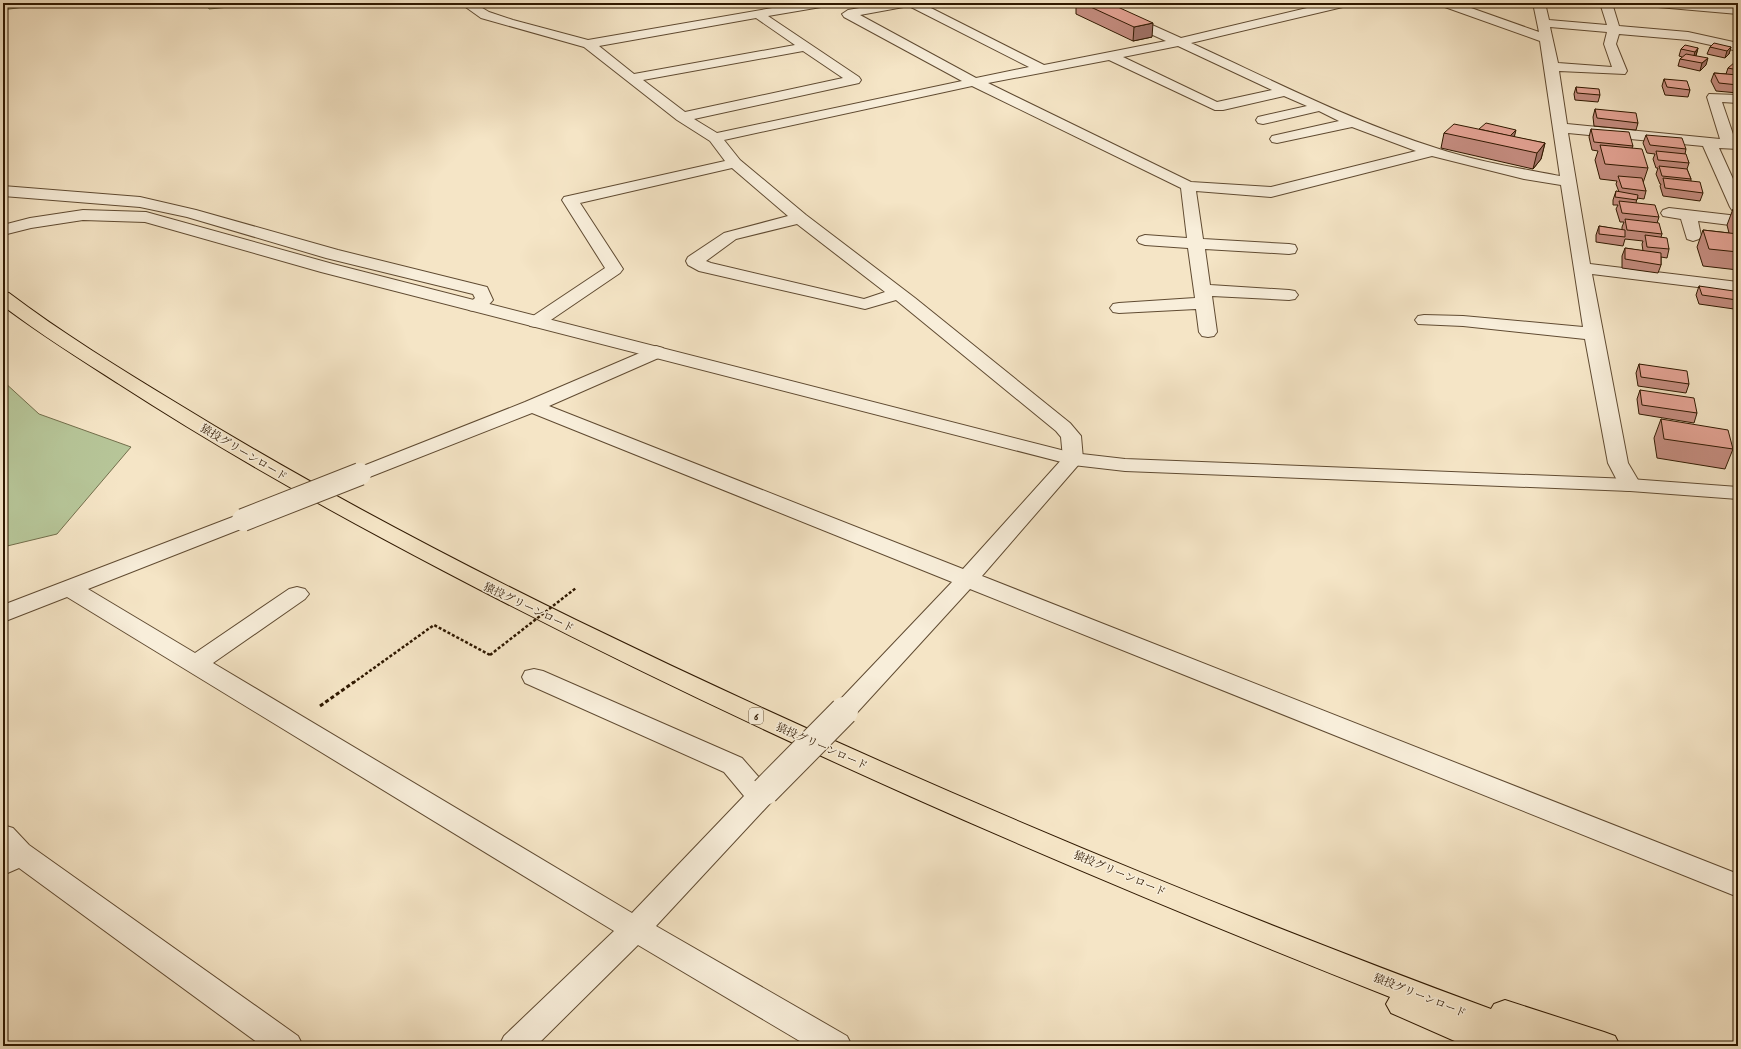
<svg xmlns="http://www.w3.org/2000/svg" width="1741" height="1049" font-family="'IM FELL English','Noto Serif JP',serif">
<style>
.green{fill:#b7c699;stroke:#736f4c}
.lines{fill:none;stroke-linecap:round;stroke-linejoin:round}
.minor-casing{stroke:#604b32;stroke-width:2}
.tertiary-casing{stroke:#604b32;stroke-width:2}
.primary-casing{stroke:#2f1800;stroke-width:2}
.path-far1{stroke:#2f1800;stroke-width:2.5;stroke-dasharray:3 2;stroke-linecap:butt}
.path{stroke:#2f1800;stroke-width:3;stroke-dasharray:4 2.5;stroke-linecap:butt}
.minor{fill:#f8eeda;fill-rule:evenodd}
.tertiary{fill:#f8eeda;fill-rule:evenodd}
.primary{fill:#f5e5c6;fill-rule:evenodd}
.minor-bridge-far1-casing{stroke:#604b32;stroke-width:24;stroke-linecap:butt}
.minor-bridge-casing{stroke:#604b32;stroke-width:30;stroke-linecap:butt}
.path-bridge{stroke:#2f1800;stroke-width:2.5;stroke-dasharray:3 2;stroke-linecap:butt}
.minor-bridge-far1{stroke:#f8eeda;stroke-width:22}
.minor-bridge{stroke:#f8eeda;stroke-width:28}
.wall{fill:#c68e82;stroke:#2f1800}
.shaded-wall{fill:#a1746a;stroke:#2f1800}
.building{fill:#e6a597;stroke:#2f1800}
.labels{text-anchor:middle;stroke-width:3;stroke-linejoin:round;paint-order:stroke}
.shield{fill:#f8eeda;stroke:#6b5841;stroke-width:1}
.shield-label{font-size:10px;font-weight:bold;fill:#2f1800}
.street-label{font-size:11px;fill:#2f1800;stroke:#f8eeda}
</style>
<rect width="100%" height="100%" fill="#f5e5c6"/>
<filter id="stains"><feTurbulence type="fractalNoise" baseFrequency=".005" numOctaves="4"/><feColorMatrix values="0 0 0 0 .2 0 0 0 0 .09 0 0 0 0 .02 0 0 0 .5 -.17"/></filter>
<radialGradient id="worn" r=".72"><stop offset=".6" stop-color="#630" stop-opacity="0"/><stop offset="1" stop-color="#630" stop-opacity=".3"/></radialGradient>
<g class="green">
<polygon points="3,3 51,3 3,10"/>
<polygon points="206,3 271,3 209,9"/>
<polygon points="3,381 39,414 131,447 57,534 3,547"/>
</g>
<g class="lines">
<defs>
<g id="minor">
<path d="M460,3H474L489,12L513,20L588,40L801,3H827L821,7L768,16L859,77L861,80L859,83L694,119L717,133L962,81L844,17L842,14L848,10L888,3H921L1044,65L1166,41L1089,6L1087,3H1103L1181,38L1328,3H1349L1347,6L1191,43C1272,80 1351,121 1436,148C1475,161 1518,168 1560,176L1540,41L1442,6L1440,3H1457L1539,32L1533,3H1545L1549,20L1607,25L1600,3H1612L1619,26L1688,32L1738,43V51L1688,40L1619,34L1616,44L1627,71L1625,74L1559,71L1567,124L1720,139L1707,97L1709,94L1738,95V103L1722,102L1735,140L1738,141V149L1719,148L1738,190V212L1732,210L1730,207L1703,146L1568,133L1590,264L1738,282V292L1592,274L1628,463L1641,485L1638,490L1630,491L1622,490L1608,463L1585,339L1463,326L1418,324L1415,320L1418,316L1424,315L1463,316L1583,327L1561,185L1524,179L1432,156L1271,197L1196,191L1203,239L1289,244L1295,245L1297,249L1295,253L1289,254L1205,249L1210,285L1289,290L1295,291L1298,295L1295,299L1289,300L1212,296L1217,332L1214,336L1208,337L1202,336L1199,332L1196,309L1119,313L1113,312L1110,308L1113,304L1119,303L1195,298L1188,248L1145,245L1139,243L1137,240L1139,237L1145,235L1187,238L1181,188L972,86L724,140L740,160L806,215L915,298L1070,423L1081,436L1083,459L1080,463L982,576L1738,874V897L970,589L853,717L844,720L835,717L831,711L835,705L952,582L532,413L367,478L360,480L353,478L349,474L353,470L525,402L656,346L663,348L665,352L663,356L549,406L963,569L1063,458L1061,437L1056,431L896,300L865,309L699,271L688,265L686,261L688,257L724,233L788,216L732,168L580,203L623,269L620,273L542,326L536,327L530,326L527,322L530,318L605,268L562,200L564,197L725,161L710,141L677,120L584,47L481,18ZM909,6L1029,67L976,78L860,15ZM756,18L795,45L634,74L599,46ZM1550,27L1607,32L1604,44L1612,67L1558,63ZM1178,46L1272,90L1217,102L1123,57ZM803,51L843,78L685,112L643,80ZM1109,60L1215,110H1223L1284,96L1307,106L1258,117L1256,120L1258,123L1263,124L1319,111L1339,121L1272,136L1270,139L1272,142L1277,143L1352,127L1416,151L1271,187L1191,182L988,83ZM797,224L885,292L864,299L711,263L706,261L736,239Z"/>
<polygon points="1652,3 1699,3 1738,6 1738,14 1658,7"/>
<path d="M3,186L140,197L196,210L338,250L487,287L493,300C487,308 478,312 469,310L466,306L475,298L473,294L326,258L187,217L140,207L3,196Z"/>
<polygon points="1669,208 1738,216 1738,226 1698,221 1701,236 1699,239 1693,241 1687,239 1681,219 1663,216 1661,213 1663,210"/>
<polygon points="243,513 251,515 254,520 251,525 88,589 195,653 289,589 297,587 305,589 309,594 305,599 213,663 632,913 744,796 724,772 525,683 522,677 525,671 534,669 543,671 742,758 763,782 775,784 779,791 775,798 656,926 847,1036 852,1046 808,1046 638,945 536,1046 499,1046 504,1036 614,931 67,597 3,622 3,605"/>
<polygon points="3,825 13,828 29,845 298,1036 303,1046 262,1046 19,868 3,875"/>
</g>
<polygon id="tertiary" points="83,210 146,212 333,264 1073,453 1125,459 1630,479 1738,487 1738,499 1630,491 1125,471 1073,465 321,272 145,222 83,220 31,228 3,235 3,225 30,218"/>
<path id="primary" d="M3,292L9,293C62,333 119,368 175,402C305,482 439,553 576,620C874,765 1181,894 1491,1009L1494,1004L1505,1000L1604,1032L1615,1036L1620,1046H1466L1391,1013L1386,1004L1390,997C1069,870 750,732 444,571C333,513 224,452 119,384C80,359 40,334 3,306Z"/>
</defs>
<use href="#minor" class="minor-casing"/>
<use href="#tertiary" class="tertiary-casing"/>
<use href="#primary" class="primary-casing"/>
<polyline class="path-far1" points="353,683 434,625 490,655"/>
<polyline class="path" points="320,706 354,682"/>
<use href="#minor" class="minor"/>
<use href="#tertiary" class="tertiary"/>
<use href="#primary" class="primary"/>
<defs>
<polyline id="minor-bridge-far1" points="243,520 360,474"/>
<polyline id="minor-bridge" points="765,791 844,711"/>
</defs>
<use href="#minor-bridge-far1" class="minor-bridge-far1-casing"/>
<use href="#minor-bridge" class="minor-bridge-casing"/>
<polyline class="path-bridge" points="490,655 576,588"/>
<use href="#minor-bridge-far1" class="minor-bridge-far1"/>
<use href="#minor-bridge" class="minor-bridge"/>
</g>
<g class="wall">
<polygon points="1076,3 1109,3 1152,37 1133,41 1076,14"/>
<polygon points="1710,47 1731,47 1729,54 1725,58 1707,54"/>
<polygon points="1698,48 1696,56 1706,65 1700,71 1678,66 1680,59 1682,57 1679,56 1681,49"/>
<polygon points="1738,63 1738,93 1716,91 1711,81 1714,73 1726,74 1728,68"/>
<polygon points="1664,79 1690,90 1688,97 1665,95 1662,86"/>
<polygon points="1576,87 1600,95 1598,102 1575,100 1574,94"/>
<polygon points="1738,101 1738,111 1736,107"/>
<polygon points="1595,109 1638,123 1636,130 1594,126 1593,117"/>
<polygon points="1591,129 1633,146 1632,148 1648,168 1643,183 1646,191 1644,199 1637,198 1636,203 1659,217 1657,223 1662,234 1661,237 1669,249 1667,258 1661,257 1661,265 1658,273 1622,268 1622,256 1625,248 1643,251 1642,244 1643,241 1625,239 1623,246 1596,242 1596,235 1599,226 1622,230 1622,227 1624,222 1620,222 1616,209 1618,205 1613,205 1613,200 1616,191 1619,192 1616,184 1617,181 1600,179 1595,160 1598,151 1592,150 1589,137"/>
<polygon points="1444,133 1514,137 1545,143 1541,159 1533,169 1441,148"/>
<polygon points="1646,135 1686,149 1685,154 1689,163 1687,169 1691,179 1691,181 1703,193 1700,201 1663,196 1660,186 1661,184 1660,184 1656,174 1658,168 1656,168 1653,159 1655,154 1647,153 1643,143"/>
<polygon points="1736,148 1738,148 1738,165 1737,165 1734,156"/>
<polygon points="1733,209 1738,209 1738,270 1703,266 1697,247 1703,230 1729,233 1727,225"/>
<polygon points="1699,286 1737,300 1734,309 1699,304 1696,295"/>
<polygon points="1639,364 1689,384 1686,393 1638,386 1636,373"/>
<polygon points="1640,390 1697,413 1694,423 1639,414 1637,399"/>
<polygon points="1738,393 1738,417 1735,416 1736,399"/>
<polygon points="1661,419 1733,449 1725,469 1657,458 1654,438"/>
<polygon points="1737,431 1738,431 1738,455 1734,441"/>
</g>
<g class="shaded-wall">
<polygon points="1153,23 1152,37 1133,41 1134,27"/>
<polygon points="1731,47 1729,54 1725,58 1727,51"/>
<polygon points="1698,48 1696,55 1693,59 1695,52"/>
<polygon points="1708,58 1706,65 1700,71 1702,63"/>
<polygon points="1516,130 1514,138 1507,139"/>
<polygon points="1545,143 1541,159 1533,169 1537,153"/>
</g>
<g class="building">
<polygon points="1082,3 1109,3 1153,23 1134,27"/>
<polygon points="1714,43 1731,47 1727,51 1710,47"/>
<polygon points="1685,45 1698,48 1695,52 1681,49"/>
<polygon points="1686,54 1708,58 1702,63 1680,59"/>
<polygon points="1735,62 1738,63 1738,70 1728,68"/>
<polygon points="1714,73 1738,75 1738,85 1719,83"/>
<polygon points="1664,79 1687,81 1690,90 1667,87"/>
<polygon points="1576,87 1599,89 1600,95 1577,93"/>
<polygon points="1595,109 1636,113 1638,123 1597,118"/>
<polygon points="1486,123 1516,130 1510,136 1479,129"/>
<polygon points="1454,124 1545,143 1537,153 1444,133"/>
<polygon points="1591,129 1629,132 1633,146 1594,142"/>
<polygon points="1646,135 1682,138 1686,149 1650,145"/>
<polygon points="1600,145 1642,149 1648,168 1605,164"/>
<polygon points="1656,151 1686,154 1689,163 1658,160"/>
<polygon points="1659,166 1687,169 1691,179 1662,176"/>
<polygon points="1618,176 1642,178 1646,191 1622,188"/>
<polygon points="1663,178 1700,182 1703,193 1665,188"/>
<polygon points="1616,191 1638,195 1637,200 1615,197"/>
<polygon points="1619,201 1655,205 1659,217 1622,213"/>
<polygon points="1733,209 1738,209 1738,226"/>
<polygon points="1625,219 1659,223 1662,234 1627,230"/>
<polygon points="1599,226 1625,230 1625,237 1599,234"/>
<polygon points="1703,230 1738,234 1738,252 1709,249"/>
<polygon points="1645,235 1667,238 1669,249 1647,247"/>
<polygon points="1625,248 1661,253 1661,265 1625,259"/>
<polygon points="1699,286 1734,291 1737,300 1702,295"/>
<polygon points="1639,364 1687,371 1689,384 1641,377"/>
<polygon points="1640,390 1694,398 1697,413 1642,405"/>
<polygon points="1661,419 1728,430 1733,449 1664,439"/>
</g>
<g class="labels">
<rect class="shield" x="749" y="708" width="14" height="16" rx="3"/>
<g class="shield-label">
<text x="756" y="720">6</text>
</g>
<g class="street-label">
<text transform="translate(244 452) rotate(31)" y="4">猿投グリーンロード</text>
<text transform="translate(529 607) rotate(26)" y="4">猿投グリーンロード</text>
<text transform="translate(822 746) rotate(24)" y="4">猿投グリーンロード</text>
<text transform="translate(1120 873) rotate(23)" y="4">猿投グリーンロード</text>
<text transform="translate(1420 995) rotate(22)" y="4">猿投グリーンロード</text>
</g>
</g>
<rect width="1741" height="1049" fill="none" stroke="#f5e5c6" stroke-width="16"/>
<rect x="4" y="4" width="1733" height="1041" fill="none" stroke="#2f1800" stroke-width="2"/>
<rect x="8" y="8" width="1725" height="1033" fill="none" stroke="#2f1800"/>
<rect width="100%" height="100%" filter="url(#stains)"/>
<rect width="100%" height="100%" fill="url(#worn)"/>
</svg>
